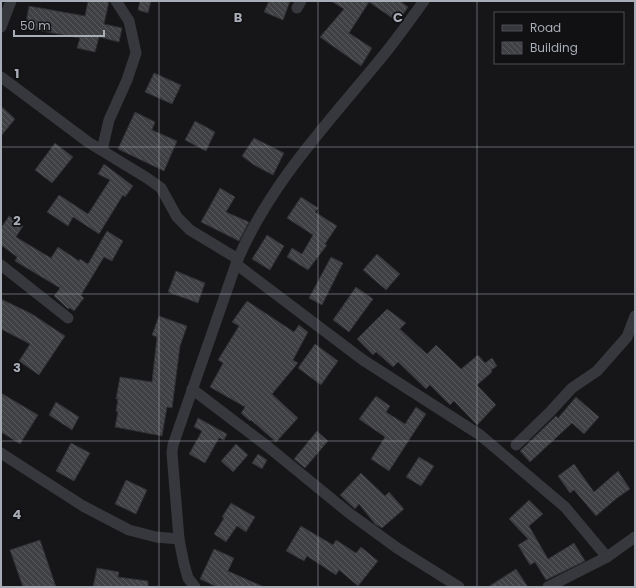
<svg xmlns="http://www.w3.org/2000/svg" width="636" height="588" font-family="Poppins,sans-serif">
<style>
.building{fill:url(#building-back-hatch);stroke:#303034}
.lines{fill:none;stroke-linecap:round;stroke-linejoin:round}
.street{stroke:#37383d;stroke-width:11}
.grid{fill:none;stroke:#a8adb8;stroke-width:1;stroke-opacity:0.55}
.grid-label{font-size:13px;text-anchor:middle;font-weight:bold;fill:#a8adb8;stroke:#111113;stroke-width:3.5;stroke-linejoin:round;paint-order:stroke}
</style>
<defs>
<pattern id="building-back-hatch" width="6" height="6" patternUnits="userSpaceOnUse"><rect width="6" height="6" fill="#404145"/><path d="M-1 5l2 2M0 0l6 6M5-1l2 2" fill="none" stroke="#595a5e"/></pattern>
</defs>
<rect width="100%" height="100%" fill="#161618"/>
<g class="building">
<polygon points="88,1 109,1 104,24 122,28 119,42 99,37 95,52 77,48 80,38 25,28 29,6 85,16"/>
<polygon points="140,1 151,1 148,13 138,10"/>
<polygon points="269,1 290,1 283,20 264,12"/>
<polygon points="331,1 400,1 408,7 398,22 369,2 349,33 372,48 361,66 320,37 344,9"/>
<polygon points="154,73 181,85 172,104 145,92"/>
<polygon points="1,106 15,119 1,136"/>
<polygon points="135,112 155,122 152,130 177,141 164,171 118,149"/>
<polygon points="195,121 215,132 206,151 185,140"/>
<polygon points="254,138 284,153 273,175 254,165 242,156"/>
<polygon points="55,143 73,157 52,183 35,170"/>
<polygon points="104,164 133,186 125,197 123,195 99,234 73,217 68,226 47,212 59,195 88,214 110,180 98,174"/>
<polygon points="220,188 235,197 226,212 249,222 239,241 201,222"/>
<polygon points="301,197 318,208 315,212 337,226 325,244 327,245 308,270 287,257 292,248 302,254 313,235 287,218"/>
<polygon points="9,216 23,226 16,237 51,258 58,247 79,261 80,259 88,264 107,231 123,241 112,261 104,257 81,295 84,298 74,311 70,308 68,309 54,296 60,288 15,261 17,257 1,245 1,228"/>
<polygon points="267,235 284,246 270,270 252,259"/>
<polygon points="377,254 400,274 386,290 363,270"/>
<polygon points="331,257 343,263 322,305 309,298"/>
<polygon points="176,271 205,283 198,303 168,292"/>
<polygon points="356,287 373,299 349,332 333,320"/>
<polygon points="1,299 32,314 65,336 39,375 19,361 30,344 1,329"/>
<polygon points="247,301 294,332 299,325 308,332 293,360 298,363 272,394 298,418 276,442 251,420 250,421 241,413 245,407 210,387 223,363 218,360 239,326 232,322"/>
<polygon points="387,309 406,323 400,329 427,354 436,345 461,369 478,355 485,363 492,358 497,366 491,370 492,372 477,385 496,405 477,425 454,401 450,405 430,385 426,389 398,362 393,367 376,352 373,355 357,339"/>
<polygon points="159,316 187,326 180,346 172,408 167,407 162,436 115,427 118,412 116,411 118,399 116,399 120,377 152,382 157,337 152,335"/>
<polygon points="315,344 338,361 321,385 298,368"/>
<polygon points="1,393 38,415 20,444 1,432"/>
<polygon points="376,396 390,406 386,412 405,424 416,407 426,414 389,471 371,459 385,437 359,419"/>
<polygon points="576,397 599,417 584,434 572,423 530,462 520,451 556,416 558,418"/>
<polygon points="56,402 79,417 72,430 49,415"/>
<polygon points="198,418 227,434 224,440 219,438 205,463 189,454 202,431 194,427"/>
<polygon points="317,431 328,441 305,468 294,459"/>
<polygon points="71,443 90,453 74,481 56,471"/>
<polygon points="236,444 248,455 233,472 221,461"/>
<polygon points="258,454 267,460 262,469 252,463"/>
<polygon points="419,457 434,466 421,486 406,477"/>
<polygon points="574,464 594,492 618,471 630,489 617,498 596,516 574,490 570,493 558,476"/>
<polygon points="361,473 385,496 389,492 404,509 382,528 375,524 359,504 355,509 340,495"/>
<polygon points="126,480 147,490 136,514 115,504"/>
<polygon points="529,500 543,514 529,526 548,559 574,543 585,561 546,580 535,562 530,565 518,545 528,539 509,519"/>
<polygon points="231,503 255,517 246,532 237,526 226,542 214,534 224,518 222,517"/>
<polygon points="301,526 333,545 336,540 356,553 361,547 378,561 358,586 339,570 336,575 307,556 304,561 286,551"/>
<polygon points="40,540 56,587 23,587 10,550"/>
<polygon points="214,549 234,558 228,571 264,587 217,587 200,579"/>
<polygon points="97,568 119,572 118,577 148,581 148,587 93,587"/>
<polygon points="516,569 528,587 488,587"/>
</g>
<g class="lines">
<g class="street">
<polyline points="297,8 301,1"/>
<polyline points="1,27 11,1"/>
<polyline points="1,77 88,142 147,178 161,188 177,217 190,230 238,259"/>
<polyline points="102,150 109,120 127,80 136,53 129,21 116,1"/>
<polyline points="236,264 363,360 480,435 565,507 607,557"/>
<polyline points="1,265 68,318"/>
<polyline points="192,389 267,446 349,513 397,548 459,587"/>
<polyline points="516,445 550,412 572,388 597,371 627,337 635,316"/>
<polyline points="1,453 83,506 129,530 156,537 179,539"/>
<path d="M195,587L188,578L184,564L179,539L172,453L173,445L236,264C268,185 329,122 382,57C397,39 410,20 424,1"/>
<polyline points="548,587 607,557 635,537"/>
</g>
</g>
<path class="grid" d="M159,1V587M318,1V587M477,1V587M1,147H635M1,294H635M1,441H635"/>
<g class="grid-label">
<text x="238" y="22">B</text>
<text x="398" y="22">C</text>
<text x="17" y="78">1</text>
<text x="17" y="225">2</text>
<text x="17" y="372">3</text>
<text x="17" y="519">4</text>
</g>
<rect width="636" height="588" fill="none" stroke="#a8adb8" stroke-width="4"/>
<rect x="494" y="12" width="130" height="52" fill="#111113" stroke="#4d4f55"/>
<rect x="502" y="25" width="20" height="6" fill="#37383d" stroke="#4d4f55"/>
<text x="530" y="32" font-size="12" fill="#a8adb8">Road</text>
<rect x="502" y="42" width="20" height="12" fill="url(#building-back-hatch)" stroke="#4d4f55"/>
<text x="530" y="52" font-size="12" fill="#a8adb8">Building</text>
<path d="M14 30v6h90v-6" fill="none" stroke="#a8adb8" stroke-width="2"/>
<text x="20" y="30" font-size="12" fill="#a8adb8" stroke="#111113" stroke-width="3" paint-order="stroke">50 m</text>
</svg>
